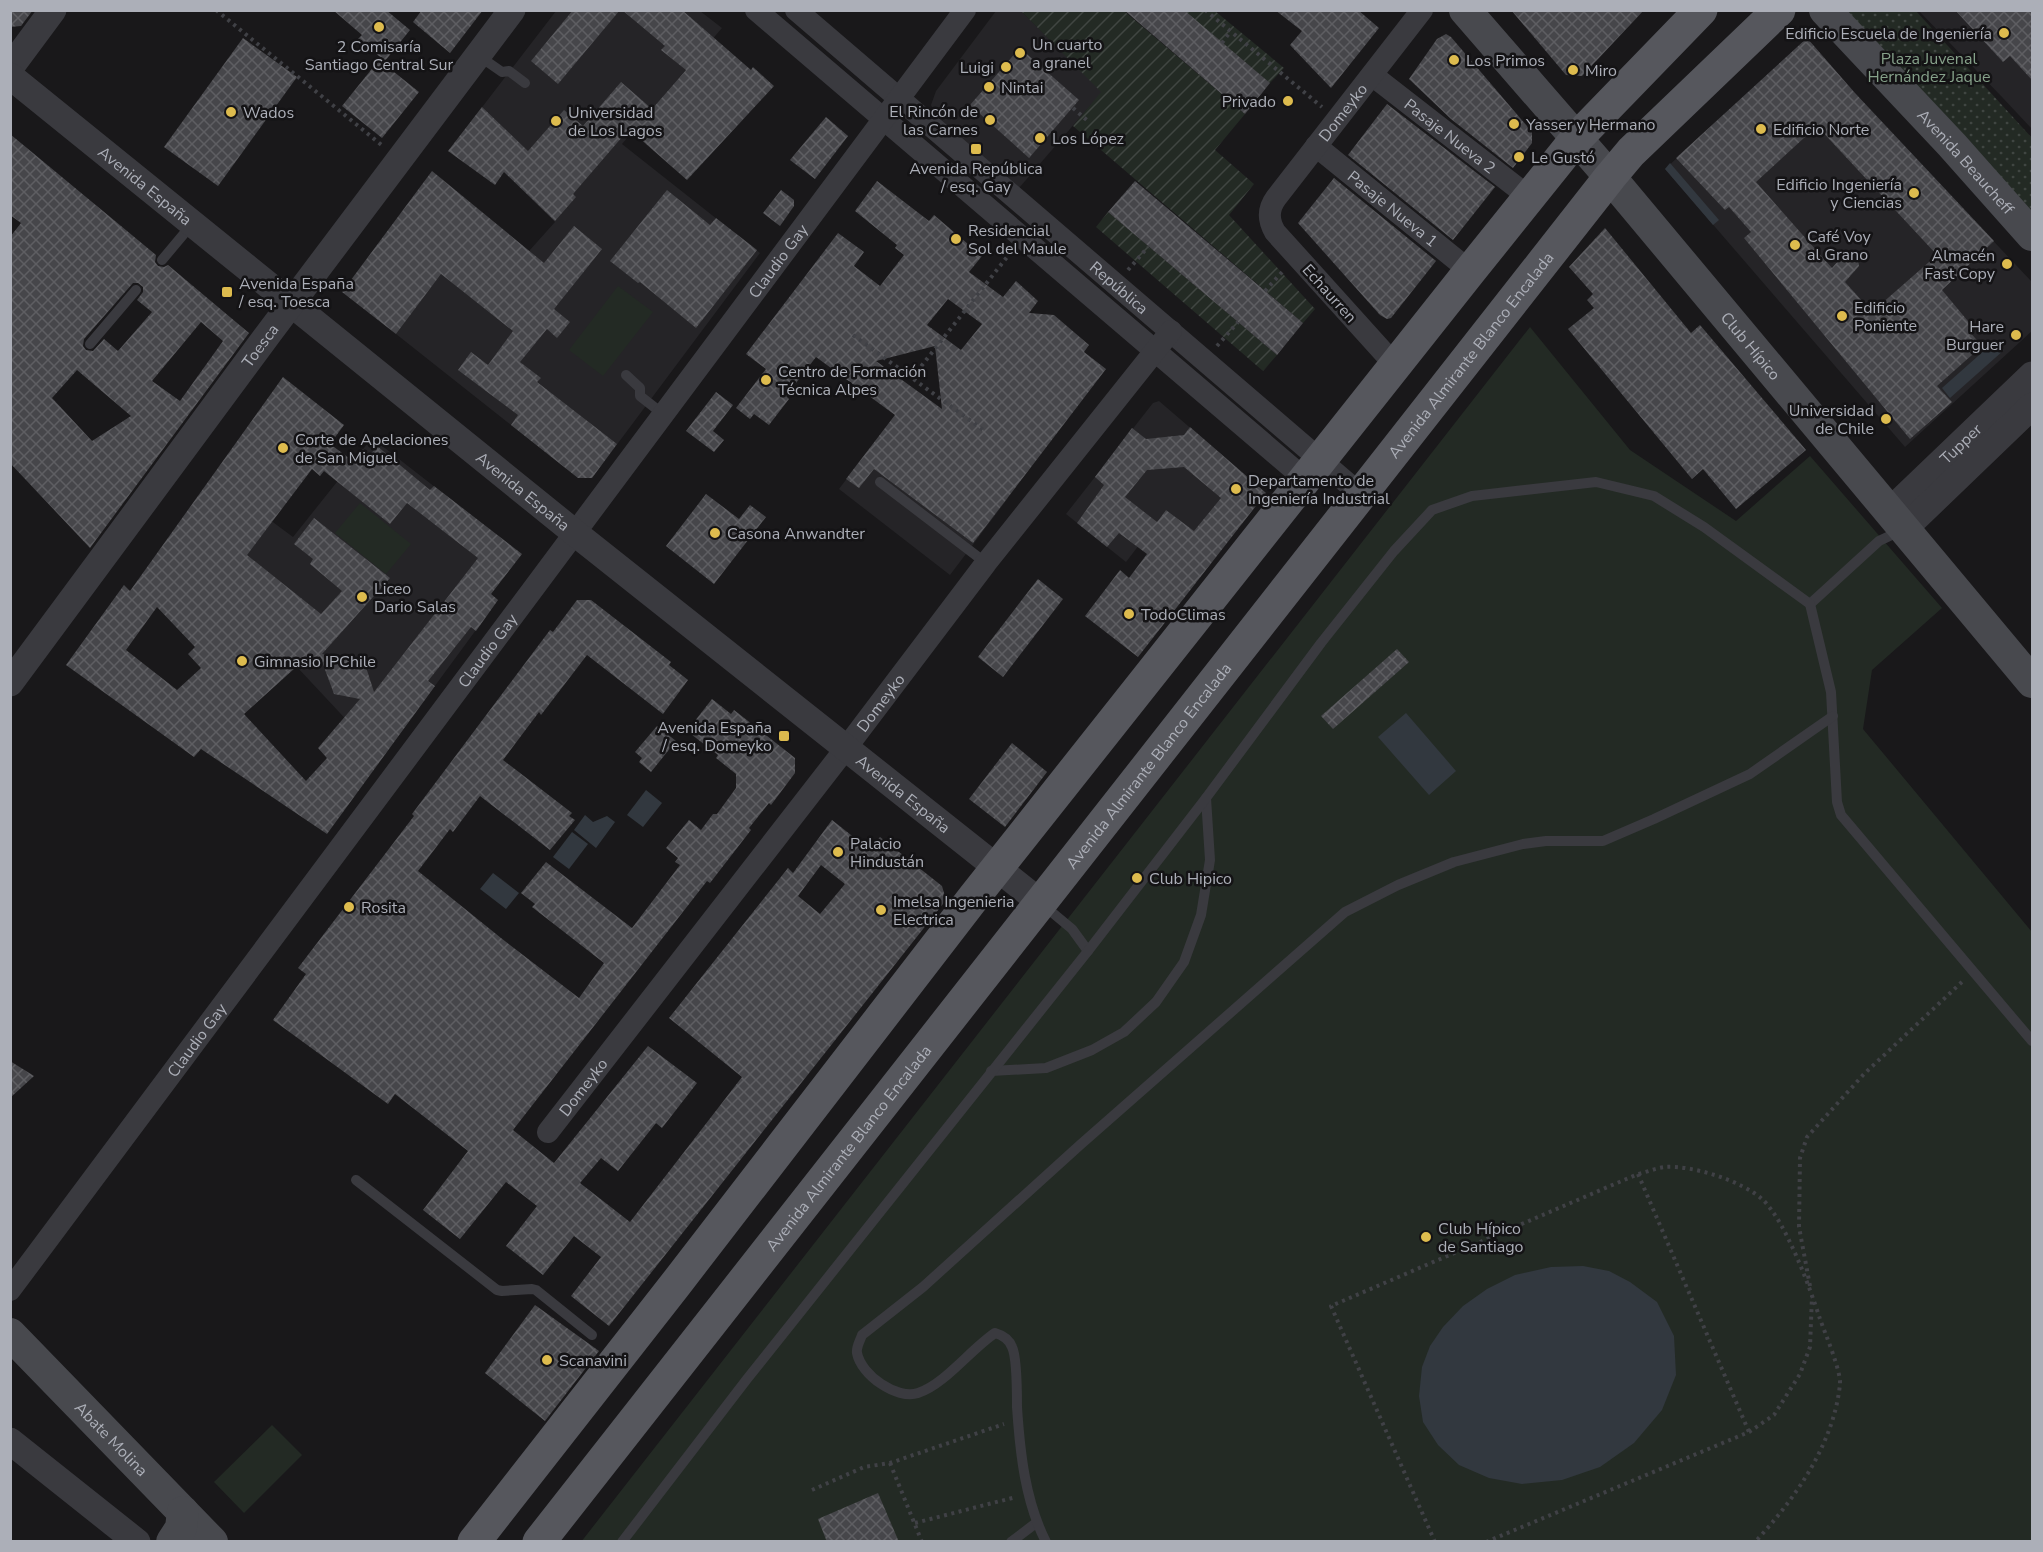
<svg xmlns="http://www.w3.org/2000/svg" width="2043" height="1552" font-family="'Nunito Sans',sans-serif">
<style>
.built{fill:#252427}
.park{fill:url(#park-dots)}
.garden{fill:url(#garden-furrows)}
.pitch{fill:#232a24}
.water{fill:#32383f}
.building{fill:url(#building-cross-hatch);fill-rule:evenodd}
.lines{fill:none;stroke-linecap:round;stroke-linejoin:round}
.path{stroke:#404146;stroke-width:4;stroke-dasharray:3 4.5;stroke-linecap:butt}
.service{stroke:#3a3a3f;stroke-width:10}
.minor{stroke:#3a3a3f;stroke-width:22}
.tertiary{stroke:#3a3a3f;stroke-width:27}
.secondary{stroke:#48494e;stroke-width:32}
.primary{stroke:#56575d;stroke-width:33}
.poi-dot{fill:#ddbb4e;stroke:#141315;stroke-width:2}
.labels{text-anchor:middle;stroke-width:5;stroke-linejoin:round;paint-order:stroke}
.poi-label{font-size:16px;fill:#acafb8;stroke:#141315;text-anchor:start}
.park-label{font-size:16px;fill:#86a18a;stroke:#141315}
.street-label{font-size:16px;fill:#acafb8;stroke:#141315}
</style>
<defs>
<pattern id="park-dots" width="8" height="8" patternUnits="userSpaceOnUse" patternTransform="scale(1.5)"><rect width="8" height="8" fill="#232a24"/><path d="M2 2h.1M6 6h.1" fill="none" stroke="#404642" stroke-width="1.8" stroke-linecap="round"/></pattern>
<pattern id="garden-furrows" width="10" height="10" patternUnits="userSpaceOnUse" patternTransform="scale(1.5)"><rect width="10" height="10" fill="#232a24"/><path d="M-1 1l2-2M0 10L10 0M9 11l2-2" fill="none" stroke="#404642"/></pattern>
<pattern id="building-cross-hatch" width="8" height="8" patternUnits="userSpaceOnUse" patternTransform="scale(1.5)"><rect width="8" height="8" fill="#46464a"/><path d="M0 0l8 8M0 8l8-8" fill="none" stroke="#5e5e62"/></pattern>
</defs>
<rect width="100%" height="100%" fill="#19181a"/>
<g class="built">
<polygon points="556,11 700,11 722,28 622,144 760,253 592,478 578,478 396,334 485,215 529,251 555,222 463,132"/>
<polygon points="996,11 1021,11 1102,92 1019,188 937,118 931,105 936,91"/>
<polygon points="1919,11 2032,11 2032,129 2002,97"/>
<polygon points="1807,38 1871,111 2032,282 2032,331 1905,447 1665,169"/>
<polygon points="1159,401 1266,493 1220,551 1166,510 1126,562 1066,514 1153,403"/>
<polygon points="895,415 1008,498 950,575 839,489"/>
<polygon points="372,438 521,554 491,594 498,600 382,758 226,591 212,477 293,537"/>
</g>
<polygon class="park" points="1836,11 1916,11 2032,138 2032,222"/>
<g class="garden">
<polygon points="1021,11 1124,11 1245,114 1215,150 1254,184 1229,215 1315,309 1303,323 1073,126 1101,92"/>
<polygon points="1184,11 1215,11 1284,68 1270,83"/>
<polygon points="1108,212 1277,355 1263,371 1096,227"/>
</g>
<g class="pitch">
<polygon points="618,286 653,312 603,376 569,350"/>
<polygon points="1530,327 1630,450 1736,521 1810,456 1942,608 1872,670 1863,729 2032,932 2032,1541 581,1542"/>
<polygon points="360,503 411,544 386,574 335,533"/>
<polygon points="272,1425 302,1455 244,1513 214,1482"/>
</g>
<g class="water">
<polygon points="1670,163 1719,220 1713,225 1665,169"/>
<polygon points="1995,341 2004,350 1950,398 1942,388"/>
<polygon points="1406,713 1456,771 1429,795 1378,737"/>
<polygon points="646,790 662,803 643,827 627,815"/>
<polygon points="585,815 593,822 607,816 615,822 596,848 574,830"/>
<polygon points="572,832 588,844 569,869 553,857"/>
<polygon points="493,873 519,893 506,909 480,889"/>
<polygon points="1583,1266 1609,1271 1630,1282 1657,1302 1674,1336 1676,1375 1662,1410 1634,1443 1600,1467 1562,1480 1522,1484 1489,1478 1459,1465 1438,1445 1423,1422 1419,1396 1422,1367 1430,1346 1443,1327 1463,1306 1487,1289 1515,1275 1551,1267"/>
</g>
<g class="building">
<polygon points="10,10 33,10 21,26 10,27"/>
<polygon points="333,10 386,10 410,30 385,61 358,39 362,35"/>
<polygon points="422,10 483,10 450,53 413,22"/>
<polygon points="573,10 620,10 558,84 531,61"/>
<polygon points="622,10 682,10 751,70 753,67 774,86 687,180 629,129 573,194 576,197 555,221 504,172 495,185 448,151 482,107 528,151 564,110 583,126 621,82 652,109 686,70 661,50 665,46"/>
<polygon points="1124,10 1184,10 1270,83 1245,114"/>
<polygon points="1275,10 1358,10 1379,28 1331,88 1290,45 1302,31"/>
<polygon points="1511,10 1644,10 1582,76 1566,75"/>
<polygon points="1955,10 2032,10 2032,80 2010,56 2003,62"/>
<polygon points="1446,34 1451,37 1532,132 1532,143 1513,168 1451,119 1409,79 1437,39"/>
<polygon points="243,38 297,77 218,186 164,147"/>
<path d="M1807,38L1854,92L1994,241L1942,290L1972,326L1968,330L1982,346L1937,386L1952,402L1910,439L1744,238L1751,232L1729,207L1725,210L1676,158ZM1817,126L1937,255L1872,312L1845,282L1859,266L1857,256L1852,253H1845L1832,268L1756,182Z"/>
<polygon points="1020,48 1079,100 1029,158 970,105"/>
<polygon points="379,60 419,92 382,138 342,106"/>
<polygon points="1387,104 1495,187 1453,240 1348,155"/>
<polygon points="826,117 848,136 815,179 790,160"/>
<path d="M10,134L156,255L155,262L158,266L164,267L168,265L249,333L90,548L10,463V237L21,223L10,215ZM133,283H138L143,287V292L137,300L152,312L118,351L104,339L93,351L86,350L83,346L84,339ZM201,322L223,341L180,401L152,381ZM77,370L131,416L92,441L52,398Z"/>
<polygon points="432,171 544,263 574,226 602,249 554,309 570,322 557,338 547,329 520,362 541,378 537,382 617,444 592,478 578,478 511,425 518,415 458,370 471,352 488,365 513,331 441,274 396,334 342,292"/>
<polygon points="1334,178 1436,261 1391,318 1387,319 1380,315 1298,223"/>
<path d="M877,181L929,221L934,215L982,256L969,272L1003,297L1016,281L1038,301L1029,313L1054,315L1089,345L1084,352L1106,369L973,543L874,469L859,488L846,479L895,415L816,357L786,396L789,399L769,425L754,414L750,419L736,408L766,369L746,354L838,233L864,252L854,266L880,286L904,255L895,248L897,245L855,211ZM948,299L982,324L961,350L927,325ZM935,346L942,409L876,361Z"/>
<polygon points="1135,181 1303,323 1277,355 1108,212"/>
<polygon points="667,190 710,225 716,218 757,250 696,328 640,282 638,283 610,261"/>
<polygon points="781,190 794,200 794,206 780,226 763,213"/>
<polygon points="1605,228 1691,333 1700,325 1806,450 1736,509 1703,469 1692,479 1568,329 1594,308 1587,300 1593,294 1569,267"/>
<path d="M283,377L344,425L330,444L353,461L363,449L370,455L377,446L430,490L434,486L522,554L491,594L498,600L476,631L471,627L428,681L435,686L327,834L201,749L194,757L66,665L124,585L130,591ZM312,469L320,476L324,471L390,524L407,503L478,558L374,692L364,661L322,654L390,578L314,518L294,544L313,559L310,564L342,591L321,614L247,555ZM157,607L195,647L188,654L201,668L177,690L126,650ZM320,656L334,694L360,699L318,748L327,758L306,781L244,714L305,659L312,665Z"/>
<polygon points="716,392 733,405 713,431 724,440 714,452 686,431"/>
<path d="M1190,427L1266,493L1138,657L1085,616L1120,570L1129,578L1147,554L1119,533L1107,547L1077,523L1104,485L1095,477L1132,428L1146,439L1184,435ZM1184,467L1221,498L1194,531L1166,510L1157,522L1125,497L1147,470Z"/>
<polygon points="706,494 739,519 750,505 766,517 714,584 666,546"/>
<polygon points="1038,579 1063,599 1003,677 978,657"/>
<path d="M577,600H591L671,662L669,665L688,680L663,714L587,655L541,715L539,712L503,760L572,813L569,816L575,820L550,850L480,796L453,832L450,829L418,871L501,938L579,998L604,963L532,907L535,904L521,893L546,862L632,928L680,865L675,862L678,858L666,848L689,820L701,830L713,814H717L736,788V774L716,758L718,755L687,731L712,699L731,714L734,710L795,758V773L771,805L769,803L749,828L751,830L710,883L707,881L513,1130L554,1163L648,1046L697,1083L662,1128L656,1123L618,1171L601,1158L580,1183L630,1222L742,1077L669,1018L788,868L793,873L832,820L870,850L880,837L942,886L946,900L609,1326L571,1296L601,1257L574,1236L543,1275L506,1246L537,1206L506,1182L460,1239L423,1210L468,1151L395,1094L388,1104L273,1020L306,974L298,968L414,816L412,814L550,630L553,632ZM821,865L845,884L820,914L798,896Z"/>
<polygon points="1397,649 1409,662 1333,729 1321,716"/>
<polygon points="657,726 676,741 651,772 639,762 642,758 635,752"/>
<polygon points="1012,743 1047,772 1005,827 969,799"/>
<polygon points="10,1061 34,1076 10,1098"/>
<polygon points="535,1305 599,1351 545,1421 485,1373"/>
<polygon points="878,1493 899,1542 827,1542 818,1519"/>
</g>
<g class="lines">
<g class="path">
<polyline points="216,10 384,147"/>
<polyline points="1205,10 1322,107"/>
<polyline points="1222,43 1230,32"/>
<polyline points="1073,108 1089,122"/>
<polyline points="1128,270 1148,247"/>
<polyline points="1265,291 1283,271"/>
<polyline points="853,335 986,432"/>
<polyline points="1217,346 1238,322"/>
<polyline points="912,378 1011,252"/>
<polyline points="1638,1174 1749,1432"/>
<polyline points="1810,1286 1799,1227 1800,1158 1807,1137 1864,1074 1964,980"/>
<polyline points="890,1463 922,1542"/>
<polyline points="812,1490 864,1467 890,1463 1004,1424"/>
<polyline points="915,1523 1016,1497"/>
<path d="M1435,1542L1331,1306L1638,1174C1647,1172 1656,1168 1665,1167C1692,1165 1743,1181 1763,1200C1786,1222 1810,1288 1820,1319C1825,1333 1841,1371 1840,1384C1834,1444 1795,1499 1755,1542"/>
<polyline points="1486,1542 1749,1432 1774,1415 1800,1374 1810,1347 1812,1296"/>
</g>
<g class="service">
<polyline points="479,56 502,72 509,71 525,83"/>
<polyline points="162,260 193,223"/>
<polyline points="90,344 136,290"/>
<polyline points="626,375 640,388 640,396 663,414"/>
<polyline points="880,482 986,563"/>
<polyline points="1810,604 1879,541 1900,531"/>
<polyline points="1042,904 1072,929 1088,951"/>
<polyline points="991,1071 1046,1068 1092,1050 1124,1032 1156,1002 1184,962 1201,915 1210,860 1206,798"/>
<polyline points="356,1180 497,1290 502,1291 532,1289 536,1290 592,1335"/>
<polyline points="622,1542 747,1379 1088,951 1206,798 1321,643 1394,551 1432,510 1472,496 1596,482 1654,496 1704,527 1810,604 1831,692 1837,802 1841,815 2032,1041"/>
<polyline points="1011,1542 1036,1523"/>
<path d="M1046,1542C1025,1501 1020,1452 1017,1407C1017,1394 1017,1357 1012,1347C1009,1339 1002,1335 995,1333C971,1349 944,1385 918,1393C897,1400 861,1375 857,1353C856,1347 860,1341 862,1335L923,1287L1080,1145L1345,912L1398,885L1454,862L1523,844L1546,841H1603L1654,819L1750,774L1833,716"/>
</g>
<g class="minor">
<polyline points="756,10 1305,479"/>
<path id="s1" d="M796,10L1360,494"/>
<path id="s2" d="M1372,75L1529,197"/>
<path id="s3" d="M1316,146L1470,271"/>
<path id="s4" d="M1395,365L1275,232C1268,220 1268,209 1276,198L1422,10"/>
<path id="s5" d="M548,1132L846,748L986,563L1171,331"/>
<path id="s6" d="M10,1290L965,10"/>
</g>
<g class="tertiary">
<polyline points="10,68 53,10"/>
<path id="s7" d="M10,76L575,533L1040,902"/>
<path id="s8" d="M1889,512L2032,375"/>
<polyline points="1903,530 2032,406"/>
<path id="s9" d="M10,683L269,333L512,10"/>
<polyline points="10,1441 137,1542"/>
</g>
<g class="secondary">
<path id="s10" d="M1465,10L1610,177L2032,682"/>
<path id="s11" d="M1825,10L1952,145L2032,235"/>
<path id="s12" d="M10,1334L212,1542"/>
<polyline points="172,1542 181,1528 183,1512"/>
</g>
<g class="primary">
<polyline points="474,1542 675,1285 974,897 1470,271 1576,139 1701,10"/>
<path id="s13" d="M539,1542L1610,177L1631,152L1779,10"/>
</g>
</g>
<g class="poi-dot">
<circle cx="379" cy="27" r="6"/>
<circle cx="2004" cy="33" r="6"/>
<circle cx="1020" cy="53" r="6"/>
<circle cx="1454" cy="60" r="6"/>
<circle cx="1006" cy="67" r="6"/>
<circle cx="1573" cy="70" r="6"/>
<circle cx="989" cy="87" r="6"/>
<circle cx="1288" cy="101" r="6"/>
<circle cx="231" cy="112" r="6"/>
<circle cx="990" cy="120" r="6"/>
<circle cx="556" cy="121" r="6"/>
<circle cx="1514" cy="124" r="6"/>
<circle cx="1761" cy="129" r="6"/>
<circle cx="1040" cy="138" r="6"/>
<rect x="970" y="143" width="12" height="12" rx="3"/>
<circle cx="1519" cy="157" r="6"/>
<circle cx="1914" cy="193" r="6"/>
<circle cx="956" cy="239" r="6"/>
<circle cx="1795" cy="245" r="6"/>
<circle cx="2007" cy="264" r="6"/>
<rect x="221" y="286" width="12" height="12" rx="3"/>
<circle cx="1842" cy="316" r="6"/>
<circle cx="2016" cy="335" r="6"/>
<circle cx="766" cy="380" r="6"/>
<circle cx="1886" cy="419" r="6"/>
<circle cx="283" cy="448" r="6"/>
<circle cx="1236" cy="489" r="6"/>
<circle cx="715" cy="533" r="6"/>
<circle cx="362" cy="597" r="6"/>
<circle cx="1129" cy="614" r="6"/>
<circle cx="242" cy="661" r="6"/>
<rect x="778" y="730" width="12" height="12" rx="3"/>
<circle cx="838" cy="852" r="6"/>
<circle cx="1137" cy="878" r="6"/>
<circle cx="349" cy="907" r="6"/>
<circle cx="881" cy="910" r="6"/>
<circle cx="1426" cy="1237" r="6"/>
<circle cx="547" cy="1360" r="6"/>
</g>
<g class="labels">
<g class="poi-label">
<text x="1992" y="39" text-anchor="end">Edificio Escuela de Ingeniería</text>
<text x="1032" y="50">Un cuarto<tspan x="1032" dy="18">a granel</tspan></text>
<text x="379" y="52" text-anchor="middle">2 Comisaría<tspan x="379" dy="18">Santiago Central Sur</tspan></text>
<text x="1466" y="66">Los Primos</text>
<text x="994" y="73" text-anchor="end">Luigi</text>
<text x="1585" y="76">Miro</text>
<text x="1001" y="93">Nintai</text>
<text x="1276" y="107" text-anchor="end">Privado</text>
<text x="978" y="117" text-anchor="end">El Rincón de<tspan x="978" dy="18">las Carnes</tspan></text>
<text x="243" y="118">Wados</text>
<text x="568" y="118">Universidad<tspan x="568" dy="18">de Los Lagos</tspan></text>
<text x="1526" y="130">Yasser y Hermano</text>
<text x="1773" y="135">Edificio Norte</text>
<text x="1052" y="144">Los López</text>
<text x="1531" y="163">Le Gustó</text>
<text x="976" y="174" text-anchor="middle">Avenida República<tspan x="976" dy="18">/ esq. Gay</tspan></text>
<text x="1902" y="190" text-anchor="end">Edificio Ingeniería<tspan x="1902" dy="18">y Ciencias</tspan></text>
<text x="968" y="236">Residencial<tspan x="968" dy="18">Sol del Maule</tspan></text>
<text x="1807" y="242">Café Voy<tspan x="1807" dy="18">al Grano</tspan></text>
<text x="1995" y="261" text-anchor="end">Almacén<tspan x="1995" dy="18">Fast Copy</tspan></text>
<text x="239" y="289">Avenida España<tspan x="239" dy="18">/ esq. Toesca</tspan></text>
<text x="1854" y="313">Edificio<tspan x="1854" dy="18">Poniente</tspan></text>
<text x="2004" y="332" text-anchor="end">Hare<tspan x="2004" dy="18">Burguer</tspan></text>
<text x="778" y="377">Centro de Formación<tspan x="778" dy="18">Técnica Alpes</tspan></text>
<text x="1874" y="416" text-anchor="end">Universidad<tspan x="1874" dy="18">de Chile</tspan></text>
<text x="295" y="445">Corte de Apelaciones<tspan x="295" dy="18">de San Miguel</tspan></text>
<text x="1248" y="486">Departamento de<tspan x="1248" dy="18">Ingeniería Industrial</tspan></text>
<text x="727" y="539">Casona Anwandter</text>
<text x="374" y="594">Liceo<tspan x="374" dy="18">Dario Salas</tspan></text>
<text x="1141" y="620">TodoClimas</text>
<text x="254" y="667">Gimnasio IPChile</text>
<text x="772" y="733" text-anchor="end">Avenida España<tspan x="772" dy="18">/ esq. Domeyko</tspan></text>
<text x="850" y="849">Palacio<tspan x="850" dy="18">Hindustán</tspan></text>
<text x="1149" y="884">Club Hipico</text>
<text x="893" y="907">Imelsa Ingenieria<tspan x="893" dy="18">Electrica</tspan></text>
<text x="361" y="913">Rosita</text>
<text x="1438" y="1234">Club Hípico<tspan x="1438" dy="18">de Santiago</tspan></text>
<text x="559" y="1366">Scanavini</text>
</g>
<g class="park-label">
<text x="1929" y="64">Plaza Juvenal<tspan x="1929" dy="18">Hernández Jaque</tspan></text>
</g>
<g class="street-label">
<text dy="6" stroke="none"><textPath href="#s4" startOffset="324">Domeyko</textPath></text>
<text dy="6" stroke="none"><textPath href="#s2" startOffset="99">Pasaje Nueva 2</textPath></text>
<text dy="6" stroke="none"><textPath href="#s11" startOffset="207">Avenida Beaucheff</textPath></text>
<text dy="6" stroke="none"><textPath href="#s7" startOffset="174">Avenida España</textPath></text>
<text dy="6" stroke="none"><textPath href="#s3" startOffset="99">Pasaje Nueva 1</textPath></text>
<text dy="6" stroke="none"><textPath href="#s6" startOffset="1284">Claudio Gay</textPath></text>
<text dy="6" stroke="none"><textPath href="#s1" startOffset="426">República</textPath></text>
<text transform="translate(1330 293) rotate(48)" y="6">Echaurren</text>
<text dy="6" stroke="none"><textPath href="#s10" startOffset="441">Club Hípico</textPath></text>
<text dy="6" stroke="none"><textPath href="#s9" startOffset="420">Toesca</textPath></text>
<text dy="6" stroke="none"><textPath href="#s13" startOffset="1509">Avenida Almirante Blanco Encalada</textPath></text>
<text dy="6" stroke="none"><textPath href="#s8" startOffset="99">Tupper</textPath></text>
<text dy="6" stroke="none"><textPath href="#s7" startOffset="660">Avenida España</textPath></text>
<text dy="6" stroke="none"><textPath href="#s6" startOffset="798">Claudio Gay</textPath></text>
<text dy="6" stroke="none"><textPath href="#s5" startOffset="543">Domeyko</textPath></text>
<text dy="6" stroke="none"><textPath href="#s13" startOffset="987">Avenida Almirante Blanco Encalada</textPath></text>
<text dy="6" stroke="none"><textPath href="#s7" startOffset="1146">Avenida España</textPath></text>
<text dy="6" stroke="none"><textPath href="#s6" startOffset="312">Claudio Gay</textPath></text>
<text dy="6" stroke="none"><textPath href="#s5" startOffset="57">Domeyko</textPath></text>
<text dy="6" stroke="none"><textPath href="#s13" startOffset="501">Avenida Almirante Blanco Encalada</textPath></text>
<text dy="6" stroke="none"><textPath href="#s12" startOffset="146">Abate Molina</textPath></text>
</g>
</g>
<rect width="2043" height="1552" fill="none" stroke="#acafb8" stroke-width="24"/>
</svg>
